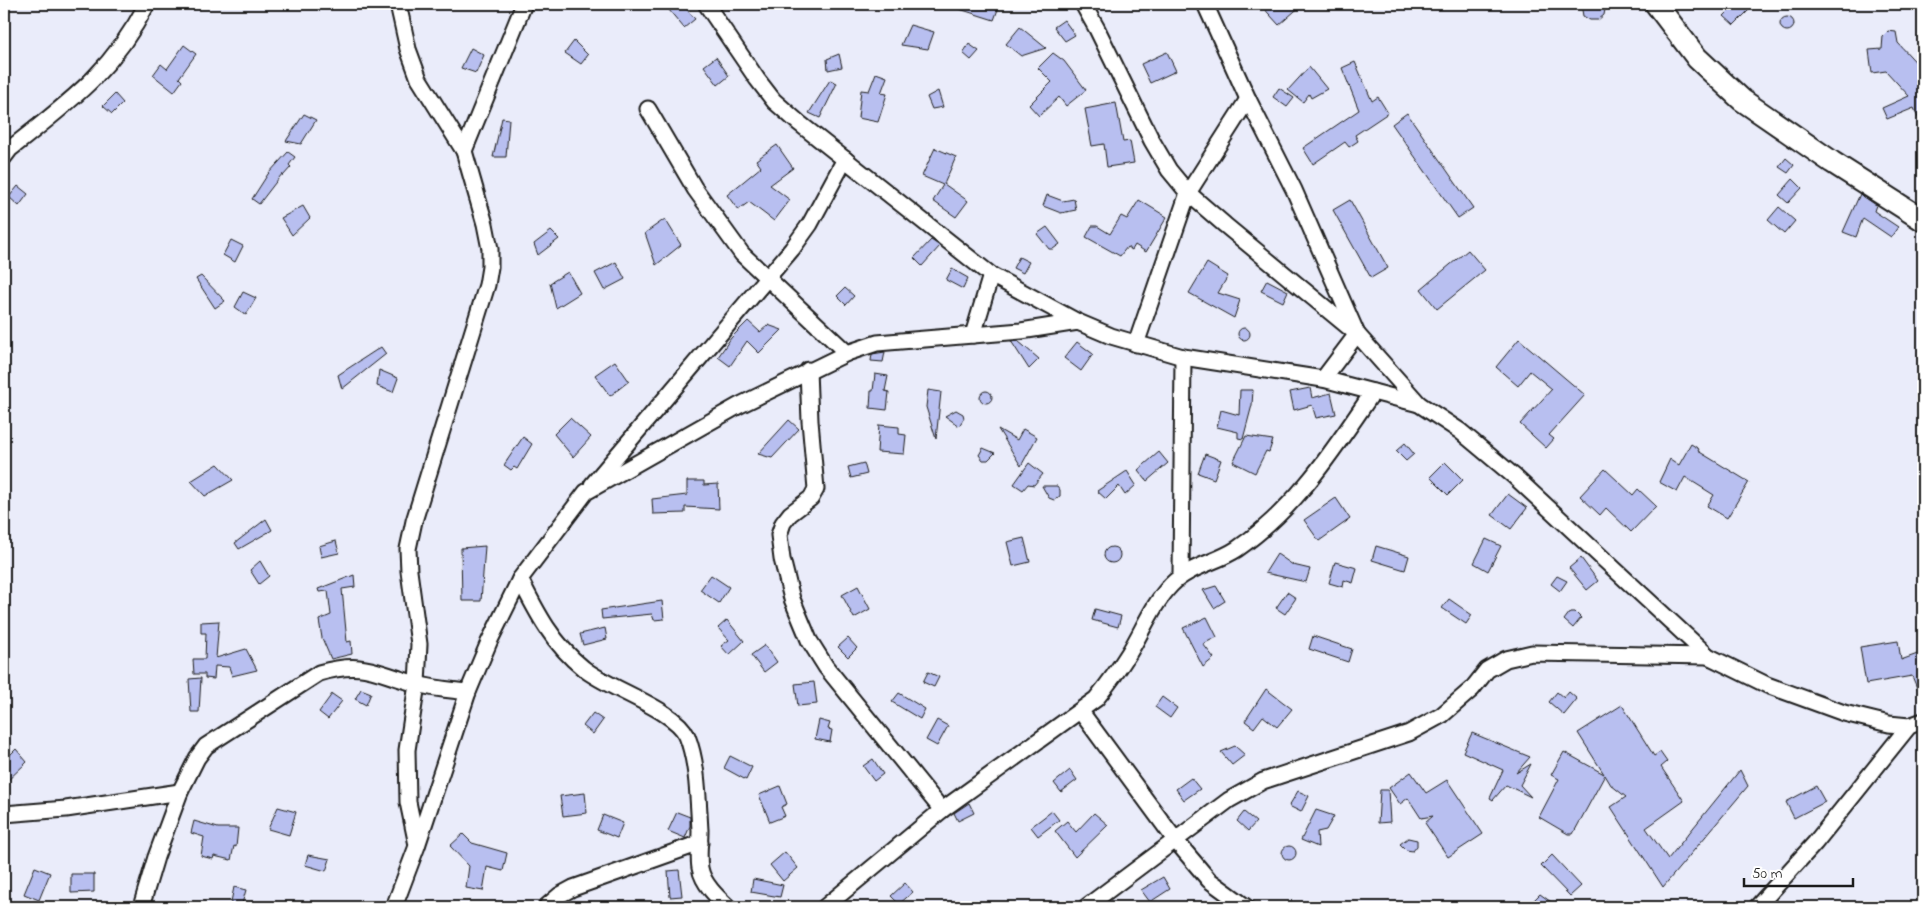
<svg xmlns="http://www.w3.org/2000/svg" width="1927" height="911" font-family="'Indie Flower',sans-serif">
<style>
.building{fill:#b8bff0;stroke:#1c1c1c}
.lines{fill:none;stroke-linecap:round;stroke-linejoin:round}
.street-casing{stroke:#1c1c1c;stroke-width:19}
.secondary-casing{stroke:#1c1c1c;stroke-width:25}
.street{stroke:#fff;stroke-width:15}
.secondary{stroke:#fff;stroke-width:21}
</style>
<rect width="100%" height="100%" fill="#eaecfa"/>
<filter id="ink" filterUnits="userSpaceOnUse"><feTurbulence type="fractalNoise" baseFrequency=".02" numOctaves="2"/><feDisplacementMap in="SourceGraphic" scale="10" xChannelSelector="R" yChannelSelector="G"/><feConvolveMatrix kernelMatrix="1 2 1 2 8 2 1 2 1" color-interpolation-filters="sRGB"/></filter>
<g filter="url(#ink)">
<g class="building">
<polygon points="664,4 682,4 695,19 684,28"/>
<polygon points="950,4 1000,4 994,20 950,6"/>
<polygon points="1260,4 1303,4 1279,25"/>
<polygon points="1581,4 1606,4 1604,15 1598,20 1590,20 1583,16"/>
<polygon points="1736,4 1743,4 1749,10 1734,25 1724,16"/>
<circle cx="1787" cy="24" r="7"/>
<polygon points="1064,20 1075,35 1065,41 1054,27"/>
<polygon points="910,25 934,32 928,49 901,45"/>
<polygon points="1020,27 1046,48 1021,56 1006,44"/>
<polygon points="1888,31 1896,32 1898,43 1923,70 1923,129 1914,108 1887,119 1882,108 1909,96 1886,71 1872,73 1869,50 1882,49 1883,36"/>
<polygon points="574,41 588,55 581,64 565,53"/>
<polygon points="969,44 979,51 971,60 963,53"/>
<polygon points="184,45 196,54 179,78 182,81 174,92 153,75 161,64 167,69"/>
<polygon points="471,48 484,55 476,73 461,68"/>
<polygon points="1167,52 1176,71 1150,83 1141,64"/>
<polygon points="1053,53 1064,61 1086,90 1066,106 1059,97 1039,116 1029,105 1052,82 1038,68"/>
<polygon points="839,54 842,67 828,70 827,59"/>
<polygon points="716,57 729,76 718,85 704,66"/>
<polygon points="1355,62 1372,101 1378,97 1388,113 1355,135 1358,141 1349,147 1345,142 1313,164 1303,148 1359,110 1342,68"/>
<polygon points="1309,67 1327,89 1311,98 1309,94 1303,102 1288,90"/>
<polygon points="876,73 887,77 881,93 887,94 878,122 858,118 861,90 869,91"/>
<polygon points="830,80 837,83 820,118 809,113"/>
<polygon points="1279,88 1294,98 1287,107 1273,97"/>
<polygon points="938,91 943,107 932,109 927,97"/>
<polygon points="115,94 123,103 112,114 103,106"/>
<polygon points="1116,103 1123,142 1130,141 1134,163 1107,167 1104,144 1092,146 1085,109"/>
<polygon points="1407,113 1473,208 1458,218 1392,124"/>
<polygon points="304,114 316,120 301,144 286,141"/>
<polygon points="502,118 509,119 506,157 493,157"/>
<polygon points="777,145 793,168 770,185 790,200 774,221 749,202 738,210 727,195 761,167 756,160"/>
<polygon points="935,148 956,157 944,184 968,201 956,217 933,201 943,185 922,176"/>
<polygon points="288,152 295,157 289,165 291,167 283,176 282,174 259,204 252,199 268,174"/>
<polygon points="1786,158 1794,165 1788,173 1779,167"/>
<polygon points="1793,179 1802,188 1788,203 1779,195"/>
<polygon points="18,186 28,194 19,206 9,197"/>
<polygon points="1860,194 1876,205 1874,211 1898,227 1891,237 1863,218 1856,237 1843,232"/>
<polygon points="1047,195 1063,201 1074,199 1076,210 1061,213 1043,206"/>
<polygon points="1139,200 1167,217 1146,252 1135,245 1132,250 1127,247 1120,256 1086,237 1092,226 1097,226 1110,234 1121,216 1127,219"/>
<polygon points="1350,200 1388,268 1371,278 1333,210"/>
<polygon points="303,206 310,218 292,235 281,218"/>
<polygon points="1779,207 1795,221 1784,234 1768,220"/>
<polygon points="665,219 681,245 656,265 645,233"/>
<polygon points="1047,227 1060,244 1053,249 1049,249 1037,234"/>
<polygon points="551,231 559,239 538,255 534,244"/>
<polygon points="231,240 243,246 235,262 223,255"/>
<polygon points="931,240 940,246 922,266 914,258"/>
<polygon points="1468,250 1485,270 1437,309 1421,289"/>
<polygon points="1019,257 1029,262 1023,273 1013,268"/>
<polygon points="616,262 625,279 604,290 595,273"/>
<polygon points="1207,263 1228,276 1218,293 1240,300 1234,318 1189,293"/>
<polygon points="952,269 968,278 963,289 946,280"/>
<polygon points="568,272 580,293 556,308 550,283"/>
<polygon points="201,276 225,301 215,308 196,279"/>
<polygon points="1267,280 1288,291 1283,302 1261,291"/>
<polygon points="845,288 854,296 846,305 837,296"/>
<polygon points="243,292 256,298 246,315 235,307"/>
<polygon points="748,321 760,332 768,325 782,330 759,353 747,341 730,366 718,357 731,338"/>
<circle cx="1244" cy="334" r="6"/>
<polygon points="1519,339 1585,395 1549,435 1554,439 1546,448 1520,424 1552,389 1530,371 1518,386 1496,367"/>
<polygon points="1011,341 1018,341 1039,359 1029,369"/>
<polygon points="1077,342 1093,354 1081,371 1064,358"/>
<polygon points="381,347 386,354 342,389 338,375"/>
<polygon points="885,352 883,362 871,361 872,354"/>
<polygon points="615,361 629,381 610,396 595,375"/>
<polygon points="379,370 398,378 393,392 377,386"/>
<polygon points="875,374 888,376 885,391 889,392 887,410 870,408 871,391 873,391"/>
<polygon points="1310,388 1312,398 1331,393 1336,414 1316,418 1312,405 1294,410 1290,392"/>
<polygon points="928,390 941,392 936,439 926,407"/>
<polygon points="1240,390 1253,390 1252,405 1243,439 1238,438 1238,432 1217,427 1221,410 1239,415"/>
<circle cx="986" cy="397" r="6"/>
<polygon points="956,410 963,414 964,418 959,426 945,416"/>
<polygon points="570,418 591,437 573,457 554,434"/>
<polygon points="789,420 799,429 772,458 758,454"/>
<polygon points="879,425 899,427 899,434 906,435 904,454 877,452"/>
<polygon points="998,429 1017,440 1023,429 1037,437 1021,466"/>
<polygon points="1246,436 1273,440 1269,452 1266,451 1255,473 1233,462"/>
<polygon points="523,437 532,444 517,469 514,467 511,470 504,465"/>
<polygon points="1405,443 1414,454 1406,461 1396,451"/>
<polygon points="1691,444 1699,449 1698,451 1749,482 1727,518 1707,506 1714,495 1685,477 1677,492 1659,482 1670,459 1679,465"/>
<polygon points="983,448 995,453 988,460 983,460 979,455"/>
<polygon points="1159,452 1168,463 1147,481 1138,470"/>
<polygon points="1205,454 1221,460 1214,479 1198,473"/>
<polygon points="1445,462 1463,480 1448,495 1430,477"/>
<polygon points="864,463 867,474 851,478 848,467"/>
<polygon points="1029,463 1043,474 1034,485 1028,484 1023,490 1014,484"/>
<polygon points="218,464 233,480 205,496 191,481"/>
<polygon points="1605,469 1633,495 1638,489 1656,506 1631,532 1606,508 1600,515 1580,496"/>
<polygon points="1127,471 1136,485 1125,495 1119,486 1106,499 1097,491"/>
<polygon points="687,481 704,481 704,485 718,484 719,509 685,507 685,513 653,514 652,499 687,495"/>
<polygon points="1042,486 1057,486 1060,490 1060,496 1054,500 1049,498"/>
<polygon points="1508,494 1527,508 1511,529 1492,515"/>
<polygon points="1336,498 1350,519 1319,541 1304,520"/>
<polygon points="266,519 272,530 239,549 235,543"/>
<polygon points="1024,538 1030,562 1013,566 1007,542"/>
<polygon points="1486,539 1501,546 1488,571 1474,563"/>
<polygon points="336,541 339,553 321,557 319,546"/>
<polygon points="485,546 481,601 462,601 461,548"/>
<polygon points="1376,546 1409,556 1405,570 1372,560"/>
<circle cx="1112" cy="555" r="8"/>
<polygon points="1277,554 1293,565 1310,569 1306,582 1265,573"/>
<polygon points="1581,558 1598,581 1587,590 1569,568"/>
<polygon points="260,561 269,576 259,584 250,570"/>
<polygon points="1335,562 1357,568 1353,583 1344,580 1343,587 1329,583"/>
<polygon points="354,575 355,587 342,589 347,642 351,641 352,654 331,659 322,638 319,620 331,615 328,591 319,592 318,589"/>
<polygon points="711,575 729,587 719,603 700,590"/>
<polygon points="1557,576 1567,581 1560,591 1551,584"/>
<polygon points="858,586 870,609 854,618 842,595"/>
<polygon points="1216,586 1225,601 1214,608 1203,590"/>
<polygon points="1287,592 1296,598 1285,614 1276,608"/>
<polygon points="1449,599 1472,615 1466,624 1442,608"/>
<polygon points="662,601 664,619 654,620 652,614 602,619 601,610"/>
<polygon points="1095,609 1121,616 1118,627 1092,620"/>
<polygon points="1570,612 1575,612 1581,618 1573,628 1564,620"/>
<polygon points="1207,617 1217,637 1203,644 1214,658 1203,667 1183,628"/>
<polygon points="727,620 744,641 729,655 721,646 729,640 718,628"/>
<polygon points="219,621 216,658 246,649 257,670 232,676 229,667 215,666 214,679 205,678 205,674 194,674 193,659 205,659 206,633 201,633 201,622"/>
<polygon points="605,628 607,639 583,645 580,634"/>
<polygon points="1313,636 1352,649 1348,662 1309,649"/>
<polygon points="848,638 857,648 848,657 838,647"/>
<polygon points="1898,641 1901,660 1923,652 1923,702 1912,676 1866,684 1860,647"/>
<polygon points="765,645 777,662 764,672 751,655"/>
<polygon points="928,672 939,677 934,687 923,682"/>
<polygon points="201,678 199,712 191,712 189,679"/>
<polygon points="814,682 817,704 798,706 795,684"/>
<polygon points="361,689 371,693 366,705 355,699"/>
<polygon points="1266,689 1292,709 1277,727 1263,716 1254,728 1245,721"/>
<polygon points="1557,692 1564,698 1569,692 1577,699 1564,715 1549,702"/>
<polygon points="899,693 925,709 920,719 892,702"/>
<polygon points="332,694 342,701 328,719 319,712"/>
<polygon points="1162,697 1177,708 1170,718 1155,707"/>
<polygon points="1622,705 1654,756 1660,752 1667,762 1661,767 1684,801 1646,828 1668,859 1740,770 1748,786 1663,887 1611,807 1626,797 1611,785 1605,775 1573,834 1568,834 1539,817 1559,779 1551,775 1564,752 1604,774 1578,733"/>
<polygon points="593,713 603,720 593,734 583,726"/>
<polygon points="819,720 830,723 828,729 832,730 830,742 815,739"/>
<polygon points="937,720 948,726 937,746 926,740"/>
<polygon points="1472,733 1530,757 1516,773 1531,764 1520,785 1531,797 1506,785 1493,800 1490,798 1503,770 1463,752"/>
<polygon points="1235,746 1245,755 1232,765 1221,752"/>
<polygon points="16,749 27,762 4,784 4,761"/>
<polygon points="730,756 752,767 746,780 724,768"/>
<polygon points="873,759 883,774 874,781 863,766"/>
<polygon points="1070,770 1077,780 1061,792 1054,783"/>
<polygon points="1411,772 1426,793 1447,780 1483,834 1448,857 1425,823 1433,816 1421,818 1408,798 1400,804 1389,788"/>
<polygon points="1191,778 1200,789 1184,800 1176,789"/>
<polygon points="780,786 787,804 781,807 785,816 770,822 759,795"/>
<polygon points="1816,786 1825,802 1794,818 1786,802"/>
<polygon points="1380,790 1388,790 1390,822 1378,823"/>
<polygon points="1298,791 1309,796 1301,812 1289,806"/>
<polygon points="585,793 587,813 563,816 560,796"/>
<polygon points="969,803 974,813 958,821 954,813"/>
<polygon points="278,807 296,812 289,835 268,829"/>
<polygon points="1316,810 1334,816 1326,830 1317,832 1318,847 1301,840"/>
<polygon points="1052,811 1059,820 1038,836 1031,827"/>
<polygon points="677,812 690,817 690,826 685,838 668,831"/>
<polygon points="1244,812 1256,822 1248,831 1237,821"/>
<polygon points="1094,813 1108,825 1075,857 1055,831 1067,821 1076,832"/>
<polygon points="603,815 623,823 617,838 597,830"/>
<polygon points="194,821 218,828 238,828 236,847 234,846 231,860 214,856 213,859 201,856 204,837 191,833"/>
<polygon points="463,834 472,843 507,853 503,871 487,867 483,891 466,888 469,866 450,846"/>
<polygon points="1408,838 1417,840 1417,846 1413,851 1406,850 1400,844"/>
<circle cx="1289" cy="853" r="7"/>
<polygon points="785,852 798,868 783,881 770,865"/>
<polygon points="308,855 330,859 326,871 305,865"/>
<polygon points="1552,855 1581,886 1570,896 1541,866"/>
<polygon points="35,867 50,873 39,900 24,894"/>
<polygon points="679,870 682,896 670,897 668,871"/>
<polygon points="71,874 94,874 94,892 71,893"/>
<polygon points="1163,877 1170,889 1150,902 1141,890"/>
<polygon points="753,879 783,885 780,897 751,892"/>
<polygon points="905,883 913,892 899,904 891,896"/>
<polygon points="234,887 246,890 241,907 230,907"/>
<polygon points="1540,894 1558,907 1527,907"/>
</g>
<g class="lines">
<defs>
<g id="street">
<polyline points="398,4 408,49 419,79 464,151"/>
<polyline points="706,4 757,79 774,101 799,123 991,275 1078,322"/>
<polyline points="1083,4 1097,29 1152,141 1169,170 1188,193 1225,225 1357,334 1419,404"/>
<polyline points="1205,4 1248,99 1294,190 1357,334 1323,379"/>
<polyline points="648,109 695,189 742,254 847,353"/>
<path d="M4,157L10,149C69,102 112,72 147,4"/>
<polyline points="973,335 991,275"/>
<polyline points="1136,344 1188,193 1248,99"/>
<polyline points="808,370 810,421 816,489 811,498 790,514 783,523 779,535 782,559 792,599 809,640 826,667 942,810"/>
<polyline points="592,485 792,249 810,224 845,159"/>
<polyline points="1181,575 1183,357"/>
<path d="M520,579C537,613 553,644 583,668C608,689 675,709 687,736C698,764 698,800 700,830C700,842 698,856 700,868C703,884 717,897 728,907"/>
<polyline points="1081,712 1176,841 1209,880 1246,907"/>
<polyline points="4,814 66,809 180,792"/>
<polyline points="417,845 408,802 407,750 417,684 419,644 409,571 408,549 414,521 487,285 490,267 490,249 485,224 464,151 524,4"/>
<path d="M141,907L156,857L180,792L197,758L206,746L319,673C365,660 375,673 417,684C434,689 451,690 468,692"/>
<polyline points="394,907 417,846 468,692 489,642 520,579 586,492 738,406 847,353 877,343 1021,331 1078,322 1111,336 1183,357 1323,379 1419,404 1460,431 1515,477 1708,656 1767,685 1844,713 1889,724 1909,726 1923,721"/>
<polyline points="546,907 560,895 573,888 700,843"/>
<path d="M825,907L942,810L1096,699C1108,684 1119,669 1129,653C1143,630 1153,604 1171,585C1189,566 1216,563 1237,549C1296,509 1334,449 1373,392"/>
<polyline points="1086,907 1229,800 1263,781 1409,733 1442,715 1472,689 1487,670 1506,659 1532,653 1708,656"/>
<polyline points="1757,907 1815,843 1909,726"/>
</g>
<polyline id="secondary" points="1656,4 1697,58 1742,100 1832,162 1923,220"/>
</defs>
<use href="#street" class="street-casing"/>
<use href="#secondary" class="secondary-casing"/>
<use href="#street" class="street"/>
<use href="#secondary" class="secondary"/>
</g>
</g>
<rect width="1927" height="911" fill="none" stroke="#fff" stroke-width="20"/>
<rect x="10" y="10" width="1907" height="891" fill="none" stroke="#1c1c1c" stroke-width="2" filter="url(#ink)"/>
<path d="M1744 878v8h109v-8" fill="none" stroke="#1c1c1c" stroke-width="2.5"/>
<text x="1752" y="878" font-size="15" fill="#1c1c1c" stroke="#ffffff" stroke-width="4" paint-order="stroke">50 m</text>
</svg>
